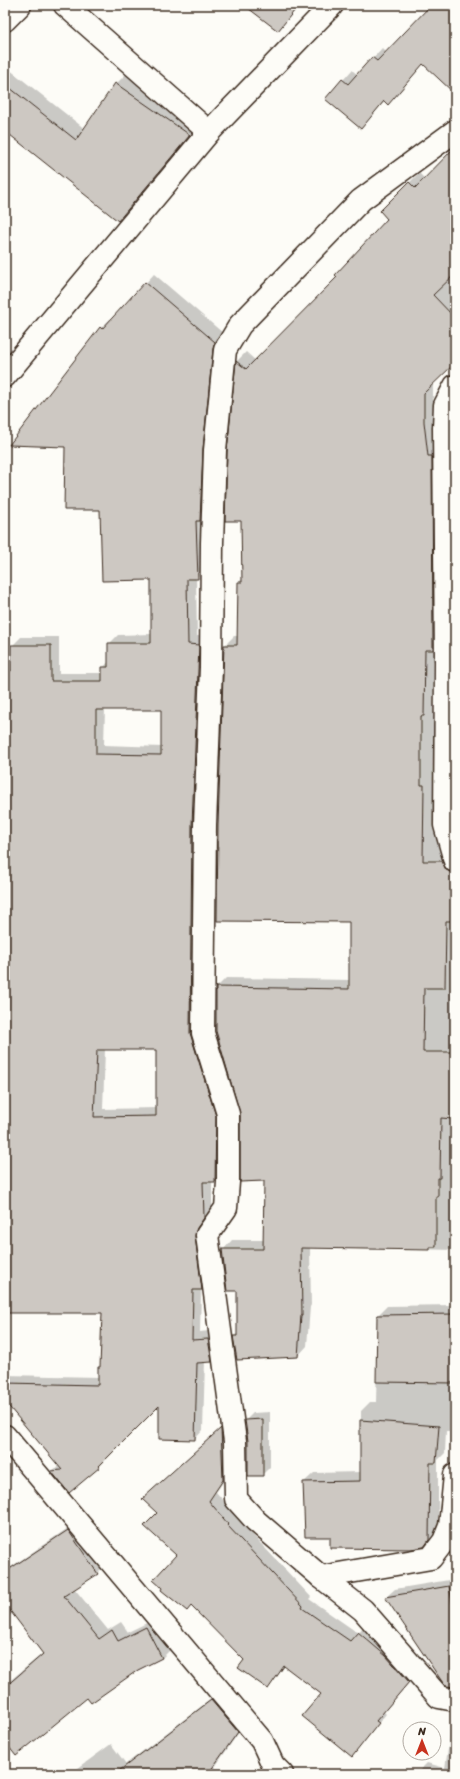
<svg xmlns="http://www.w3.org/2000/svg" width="460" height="1779" font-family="Sriracha,sans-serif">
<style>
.shadow{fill:#0003;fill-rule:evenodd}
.building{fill:#cdc8c2;stroke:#3b2a1e;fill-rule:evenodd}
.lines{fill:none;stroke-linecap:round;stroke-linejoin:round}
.street-casing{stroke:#3b2a1e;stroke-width:25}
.street{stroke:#fdfcf7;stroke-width:22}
</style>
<rect width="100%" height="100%" fill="#fdfcf7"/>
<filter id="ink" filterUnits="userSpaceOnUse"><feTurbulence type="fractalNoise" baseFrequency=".025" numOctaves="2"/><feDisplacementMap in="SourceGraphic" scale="8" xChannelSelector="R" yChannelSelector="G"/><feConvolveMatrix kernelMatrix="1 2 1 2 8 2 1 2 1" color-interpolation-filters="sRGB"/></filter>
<g filter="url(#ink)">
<g class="shadow">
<polygon points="260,5 300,5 278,30"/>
<polygon points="432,5 455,5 455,93 424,63 397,95 388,104 385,101 370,118 326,99 352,70 358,75 382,48 387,53"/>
<polygon points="5,66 85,129 116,84 126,74 199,125 118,220 5,130"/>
<polygon points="455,148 455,362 433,383 433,412 437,448 442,652 433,661 433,724 442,724 455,860 455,1250 310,1247 311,1305 310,1307 307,1346 298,1356 234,1336 238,1333 238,1290 223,1250 232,1240 264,1240 265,1180 241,1114 217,987 226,978 350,980 350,921 225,645 234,636 238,636 239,582 243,578 242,520 228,451 237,361 246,352 256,361 339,277 389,219 381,211 419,173 425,179"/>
<path d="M154,274L223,333L206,569L196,578L197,636H207L199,1024L224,1107V1173L215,1181H212V1208L205,1218L203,1227L210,1280L201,1289L200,1332L217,1330L220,1352L211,1361H205L203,1430L195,1439L160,1404L99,1467L69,1491L52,1471L59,1465L5,1401V1375L99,1377L101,1366L103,1312H5V668L12,662V646L21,637H59V673H103V668L109,661V644L118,635L152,634V579L101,509L66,446L11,444L101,328L110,319L111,321ZM105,709H162V747L104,745ZM105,1049H157V1108L103,1109Z"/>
<polygon points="455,1305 455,1431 446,1431 445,1453 438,1460 438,1530 424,1546 331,1536 304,1482 314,1473 361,1472 361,1411 370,1402 376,1402 378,1315 387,1306"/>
<polygon points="270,1412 270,1467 262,1475 248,1441 246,1420 253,1413"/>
<polygon points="228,1422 231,1471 216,1492 236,1515 235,1516 311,1597 309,1599 358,1633 366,1624 417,1673 384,1712 386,1714 352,1756 323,1694 285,1666 268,1688 245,1660 178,1554 158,1513 151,1491"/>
<polygon points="77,1522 106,1564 97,1573 74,1588 108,1630 121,1622 128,1632 155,1619 171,1649 162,1658 87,1696 5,1751 5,1685 43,1653 13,1613 5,1619 5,1571"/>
<polygon points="455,1579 455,1677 386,1597 395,1589"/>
<polygon points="220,1692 246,1722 210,1774 70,1774 111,1744 126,1764"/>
<polygon points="455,1726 455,1774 418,1774 419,1771 427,1763 445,1768 451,1730"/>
</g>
<g class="building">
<polygon points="244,5 299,5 278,31"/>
<polygon points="431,5 455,5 455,94 423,64 388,105 384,101 361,129 325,99 342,79 348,84 372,57 377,61"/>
<polygon points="115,83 190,135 118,221 5,131 5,84 76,140"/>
<polygon points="455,147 455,274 433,295 455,318 455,363 424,393 424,422 428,456 432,456 433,650 425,650 424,716 421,716 421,785 424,785 423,861 442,861 446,870 453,873 452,921 446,921 445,988 424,988 423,1052 453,1052 453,1119 441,1118 440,1178 438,1178 438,1196 436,1196 436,1247 430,1247 430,1250 301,1248 302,1315 301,1315 298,1357 237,1360 233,1336 237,1336 237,1291 227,1291 222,1249 263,1249 264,1181 240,1182 240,1114 216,1031 216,987 349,989 349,922 217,921 218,825 224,645 237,645 238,582 242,582 241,521 225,521 227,451 236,361 246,369 337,277 335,275 387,219 380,211 409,182 415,188"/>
<path d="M145,282L215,342L213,349L203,449L200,521H196L198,579H187L188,644L199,645L192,825L190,1033L216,1116L215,1182H203L204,1218L197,1228L195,1236L202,1290H193L192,1340L208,1339L212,1362L197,1363L195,1440L159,1439V1406L98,1467H100L69,1493L51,1471L62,1470L5,1402V1383L98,1385V1367H100L102,1313H5V671H11V645H51V681H102V667H108V643H151V580L102,581L100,510H64L65,447L9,445L100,327L102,329ZM96,710H161V755L96,754ZM97,1050H156V1116L94,1117Z"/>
<polygon points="455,1314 455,1383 376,1382 377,1315"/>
<polygon points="263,1419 263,1476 248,1476 248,1441 245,1420"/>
<polygon points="360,1420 439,1426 436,1463 430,1463 429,1540 424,1547 411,1549 330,1548 330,1537 305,1537 303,1482 360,1481"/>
<polygon points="221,1428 223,1480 209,1501 228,1524 227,1525 303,1606 302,1608 350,1641 358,1632 386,1656 409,1682 376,1721 379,1723 352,1757 302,1716 321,1694 284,1666 268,1689 238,1668 244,1660 191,1606 187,1611 161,1590 162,1588 153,1580 176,1555 144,1526 157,1513 142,1499"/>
<polygon points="68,1530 98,1574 64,1596 99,1639 112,1630 118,1641 146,1627 162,1658 138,1670 91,1703 87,1698 16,1756 5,1742 5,1687 43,1654 5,1604 5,1572"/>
<polygon points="449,1586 455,1617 455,1687 446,1686 443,1683 385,1597"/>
<polygon points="211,1700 238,1732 208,1774 115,1774"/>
</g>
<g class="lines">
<defs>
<g id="street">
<polyline points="65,5 209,132"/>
<polyline points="5,20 20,5"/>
<polyline points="455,131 361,200 240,325 225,350 215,450 212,543 211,667 205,825 203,1033 228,1114 228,1182 226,1208 207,1235 235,1441 236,1499 256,1521 321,1577 363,1610 439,1697 455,1700"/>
<polyline points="5,376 209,132 332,5"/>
<polyline points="455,386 445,405 444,428 446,662 445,825 455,861"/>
<polyline points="5,1436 262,1741 273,1765 282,1774"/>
<polyline points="321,1577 431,1558 444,1541 450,1526 455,1475"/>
</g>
</defs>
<use href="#street" class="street-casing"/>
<use href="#street" class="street"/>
</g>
</g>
<rect width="460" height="1779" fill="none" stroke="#fdfcf7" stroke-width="20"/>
<rect x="10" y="10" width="440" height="1759" fill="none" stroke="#3b2a1e" stroke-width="1.5" filter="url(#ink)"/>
<g transform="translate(422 1741)"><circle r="19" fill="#fdfcf7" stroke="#afa8a0"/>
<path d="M0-3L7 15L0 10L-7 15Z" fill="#c8321e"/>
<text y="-6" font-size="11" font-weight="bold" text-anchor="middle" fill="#3b2a1e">N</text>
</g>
</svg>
